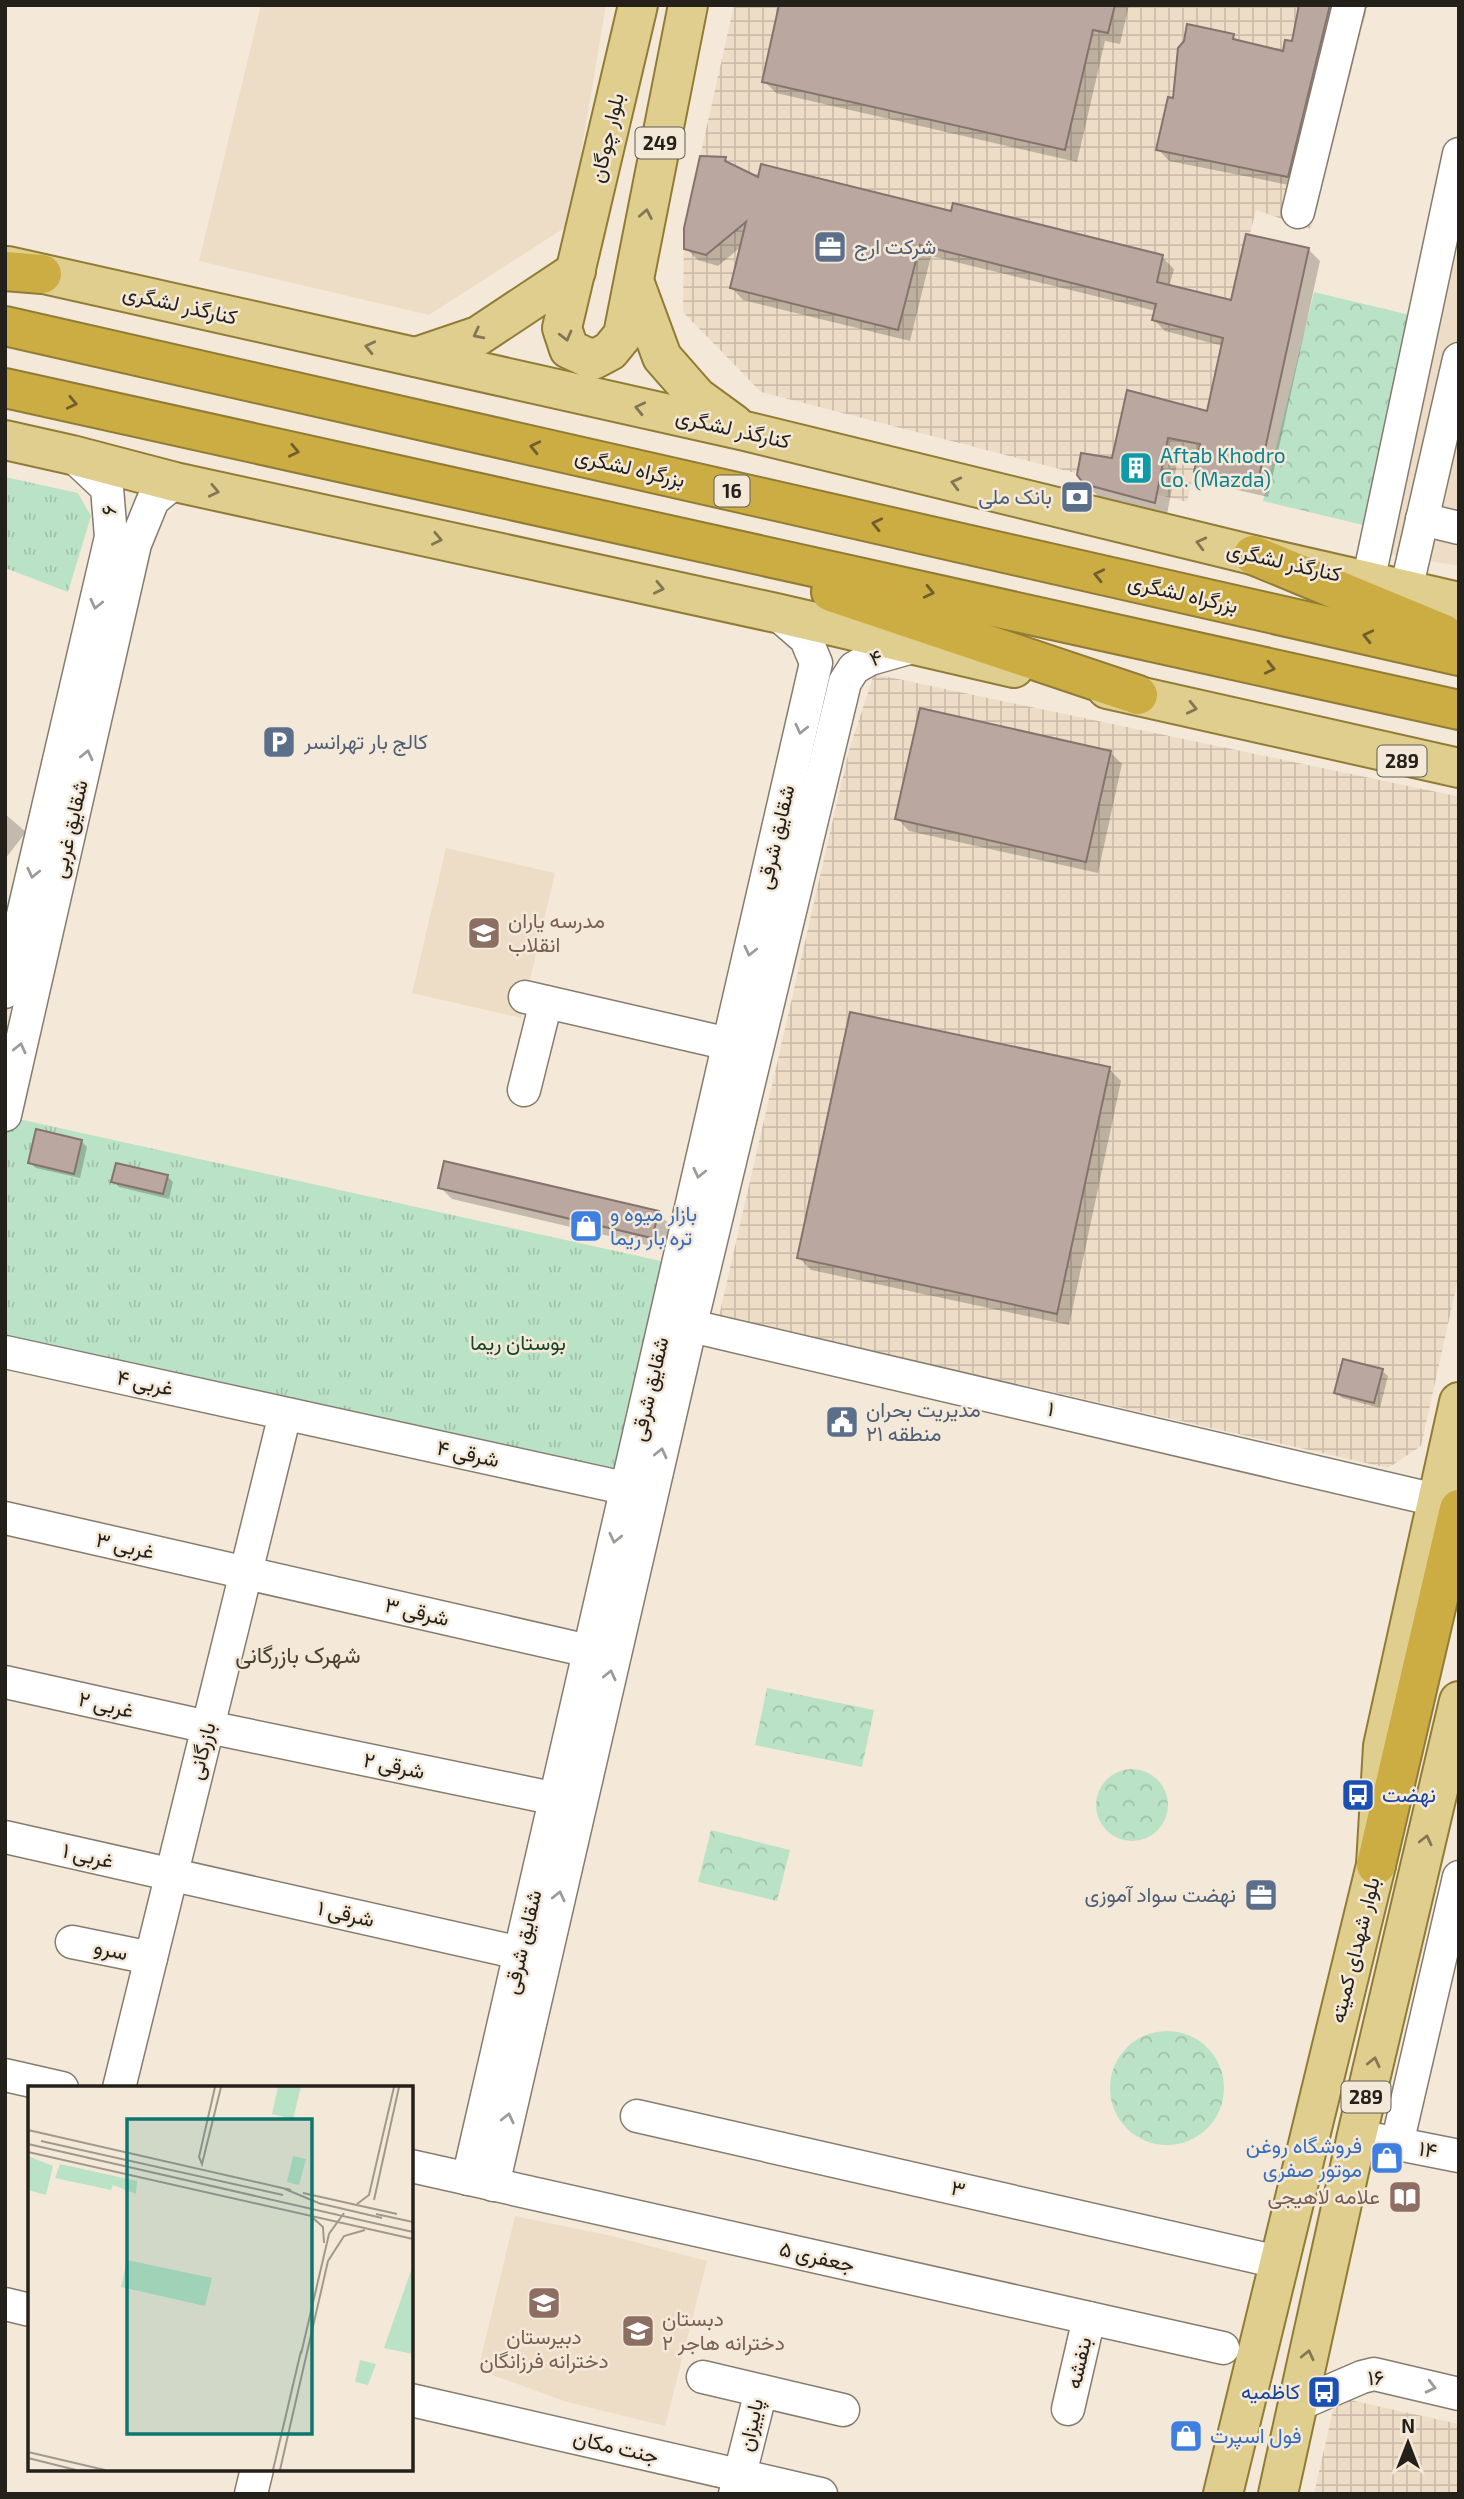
<svg xmlns="http://www.w3.org/2000/svg" width="1464" height="2499" font-family="'Exo 2',Vazirmatn,sans-serif">
<style>
.built{fill:#edddc6}
.industrial{fill:url(#industrial-grid)}
.forest{fill:url(#forest-crowns)}
.park{fill:url(#park-tufts)}
.shadow{fill:#0003}
.building{fill:#baa7a0;stroke:#85736d;stroke-width:2}
.lines{fill:none;stroke-linecap:round;stroke-linejoin:round}
.minor-casing{stroke:#867c6e;stroke-width:35}
.major-casing{stroke:#917c35;stroke-width:42}
.highway-casing{stroke:#917c35;stroke-width:42}
.minor{stroke:#fff;stroke-width:32}
.major{stroke:#e0ce8e;stroke-width:38}
.highway{stroke:#ccad43;stroke-width:38}
.oneway{stroke:#827754}
.oneway2{stroke:#705f2c}
.oneway3{stroke:#9c9b98}
.labels{text-anchor:middle;stroke-width:5;stroke-linejoin:round;paint-order:stroke}
.shield{fill:#f4e9d9;stroke:#625c53;stroke-width:2}
.shield-label{font-size:19px;font-weight:bold;fill:#24201a}
.street-label{font-size:21px;fill:#24201a;stroke:#f4e9d9}
.service-label{font-size:21px;fill:#4e5e75;stroke:#f4e9d9;text-anchor:start}
.culture-label{font-size:21px;fill:#0d838f;stroke:#f4e9d9;text-anchor:start}
.education-label{font-size:21px;fill:#785e54;stroke:#f4e9d9;text-anchor:start}
.shop-label{font-size:21px;fill:#366cbe;stroke:#f4e9d9;text-anchor:start}
.park-label{font-size:21px;fill:#15462a;stroke:#f4e9d9}
.transit-label{font-size:21px;fill:#164399;stroke:#f4e9d9;text-anchor:start}
.neighbourhood-label{font-size:23px;fill:#4a4134;stroke:#f4e9d9}
.inset-road{fill:none;stroke:#a1998d;stroke-width:2}
.view{fill:#0f766e;fill-opacity:0.15;stroke:#0f766e;stroke-width:3.5}
.inset-edge{fill:none;stroke:#24201a;stroke-width:3.5}
</style>
<defs>
<pattern id="industrial-grid" width="8" height="8" patternUnits="userSpaceOnUse" patternTransform="scale(1.75)"><rect width="8" height="8" fill="#edddc6"/><path d="M0 4h8M4 0v8" fill="none" stroke="#cbbdaa"/></pattern>
<pattern id="forest-crowns" width="20" height="18" patternUnits="userSpaceOnUse" patternTransform="scale(1.75)"><rect width="20" height="18" fill="#bae2c6"/><path d="M2 6a3 3 0 1 1 6 0M12 15a3 3 0 1 1 6 0" fill="none" stroke="#a0c2aa"/></pattern>
<pattern id="park-tufts" width="24" height="20" patternUnits="userSpaceOnUse" patternTransform="scale(1.75)"><rect width="24" height="20" fill="#bae2c6"/><path d="M3 7l-1-3M5 7V3M7 7l1-3M15 17l-1-3M17 17v-4M19 17l1-3" fill="none" stroke="#a0c2aa"/></pattern>
</defs>
<rect width="100%" height="100%" fill="#f4e9d9"/>
<g class="built">
<polygon points="261,5 606,5 569,225 429,315 199,261"/>
<polygon points="1459,241 1459,566 1387,554"/>
<polygon points="446,848 555,873 521,1018 412,993"/>
<polygon points="515,2216 612,2236 707,2261 665,2426 567,2402 478,2370"/>
</g>
<g class="industrial">
<polygon points="734,5 1368,5 1311,229 1256,210 1233,301 1187,502 761,392 683,312 684,228"/>
<polygon points="874,674 1456,796 1459,800 1459,1275 1421,1446 1388,1468 719,1316 849,750"/>
<polygon points="1336,2397 1459,2424 1459,2494 1314,2494"/>
</g>
<g class="forest">
<polygon points="1314,292 1414,316 1363,525 1263,501"/>
<polygon points="767,1688 874,1710 862,1767 755,1745"/>
<circle cx="1132" cy="1805" r="36"/>
<polygon points="711,1830 790,1850 777,1901 698,1882"/>
<circle cx="1167" cy="2088" r="57"/>
</g>
<g class="park">
<polygon points="5,477 78,493 91,516 68,592 5,568"/>
<polygon points="5,1116 670,1263 618,1480 5,1341"/>
</g>
<g class="shadow">
<polygon points="781,5 1129,5 1120,44 1105,41 1077,162 776,93 764,81"/>
<polygon points="1301,5 1344,5 1299,187 1169,161 1158,149 1175,100 1233,36 1239,42 1284,53 1293,43"/>
<polygon points="725,159 733,167 759,179 952,213 1162,257 1174,269 1169,287 1232,302 1308,249 1320,261 1268,497 1207,483 1195,472 1200,453 1180,449 1167,514 1098,496 1085,483 1114,460 1208,413 1223,346 1165,331 1154,320 1156,311 931,256 910,341 743,300 732,288 742,246 718,266 698,260 686,248"/>
<polygon points="1110,752 1122,764 1098,873 909,831 897,818"/>
<polygon points="5,814 26,832 5,859"/>
<polygon points="1109,1069 1121,1081 1069,1325 811,1270 799,1258"/>
<polygon points="81,1141 87,1147 80,1178 36,1168 30,1163"/>
<polygon points="167,1176 173,1182 169,1199 119,1187 113,1181"/>
<polygon points="440,1187 658,1213 670,1225 664,1249 452,1199"/>
<polygon points="1382,1371 1388,1376 1380,1408 1342,1398 1336,1392"/>
</g>
<g class="building">
<polygon points="779,5 1115,5 1108,33 1093,30 1065,150 762,82"/>
<polygon points="1299,5 1330,5 1288,177 1156,150 1168,97 1173,98 1178,48 1184,41 1187,24 1234,34 1233,39 1283,51 1285,40 1292,41"/>
<polygon points="700,156 726,157 725,161 758,177 761,164 951,211 953,203 1163,255 1157,282 1231,300 1246,234 1309,248 1257,486 1194,472 1200,444 1168,438 1155,503 1084,484 1077,475 1081,453 1112,458 1127,390 1207,411 1223,338 1152,320 1156,304 920,245 898,330 730,288 746,222 706,255 684,249 684,228"/>
<polygon points="920,708 1111,751 1086,862 895,819"/>
<polygon points="850,1012 1110,1067 1057,1314 797,1258"/>
<polygon points="36,1129 82,1140 74,1174 28,1163"/>
<polygon points="444,1161 659,1211 652,1238 438,1188"/>
<polygon points="116,1163 168,1175 163,1194 111,1182"/>
<polygon points="1343,1359 1383,1369 1374,1403 1334,1393"/>
</g>
<g class="lines">
<defs>
<g id="minor">
<polyline points="1298,212 1349,5"/>
<polyline points="1422,519 1459,528"/>
<polyline points="1368,582 1459,154"/>
<polyline points="1406,590 1459,359"/>
<polyline points="5,992 111,537 107,488 72,455"/>
<polyline points="525,997 729,1044"/>
<polyline points="524,1090 546,1002"/>
<polyline points="5,1115 135,544 153,500 175,482"/>
<polyline points="670,1321 1436,1500"/>
<polyline points="5,1352 647,1493"/>
<polyline points="5,1518 589,1651"/>
<polyline points="5,1682 208,1727 576,1803"/>
<polyline points="5,1837 520,1953"/>
<polyline points="72,1942 151,1958"/>
<polyline points="5,2075 62,2088"/>
<polyline points="119,2088 285,1414"/>
<polyline points="637,2116 1278,2262"/>
<polyline points="1378,2140 1459,2156"/>
<polyline points="1397,2144 1459,1877"/>
<polyline points="411,2166 1223,2348"/>
<polyline points="468,2179 816,663 806,639 776,613"/>
<polyline points="493,2185 691,1324 845,682 854,668 870,659 916,646"/>
<polyline points="5,2304 30,2310"/>
<polyline points="703,2377 843,2410"/>
<polyline points="411,2400 821,2494"/>
<polyline points="1297,2405 1362,2377 1374,2374 1459,2394"/>
<polyline points="1068,2409 1089,2318"/>
<polyline points="251,2494 257,2469"/>
<polyline points="735,2494 761,2391"/>
</g>
<g id="major">
<polyline points="638,5 562,328 569,349 593,360 610,351 623,335 688,5"/>
<polyline points="8,266 745,431 1253,555 1459,602"/>
<polyline points="634,281 662,357 697,397 734,424"/>
<polyline points="416,357 478,336 576,271"/>
<polyline points="5,440 72,455 175,482 776,613 1014,668"/>
<polyline points="1107,689 1459,768"/>
<polyline points="1223,2494 1376,1865 1383,1746 1459,1402"/>
<polyline points="1278,2494 1357,2135 1459,1701"/>
</g>
<g id="highway">
<polyline points="5,271 42,274"/>
<polyline points="5,326 1459,656"/>
<polyline points="5,388 1459,710"/>
<polyline points="1253,555 1444,634"/>
<polyline points="831,592 1138,695"/>
<polyline points="1376,1865 1459,1509"/>
</g>
</defs>
<use href="#minor" class="minor-casing"/>
<use href="#major" class="major-casing"/>
<use href="#highway" class="highway-casing"/>
<use href="#minor" class="minor"/>
<use href="#major" class="major"/>
<use href="#highway" class="highway"/>
</g>
<defs><path id="oneway-chevron" d="M-2-3.5L2.5 0L-2 3.5" fill="none" stroke-width="1.6" stroke-linecap="round" stroke-linejoin="round" transform="scale(1.75)"/></defs>
<g class="oneway">
<use href="#oneway-chevron" transform="translate(646 214) rotate(-79)"/>
<use href="#oneway-chevron" transform="translate(478 334) rotate(153)"/>
<use href="#oneway-chevron" transform="translate(566 336) rotate(75)"/>
<use href="#oneway-chevron" transform="translate(370 347) rotate(-167)"/>
<use href="#oneway-chevron" transform="translate(640 408) rotate(-167)"/>
<use href="#oneway-chevron" transform="translate(956 483) rotate(-166)"/>
<use href="#oneway-chevron" transform="translate(214 491) rotate(12)"/>
<use href="#oneway-chevron" transform="translate(437 539) rotate(12)"/>
<use href="#oneway-chevron" transform="translate(1201 543) rotate(-166)"/>
<use href="#oneway-chevron" transform="translate(659 588) rotate(12)"/>
<use href="#oneway-chevron" transform="translate(1192 708) rotate(13)"/>
<use href="#oneway-chevron" transform="translate(1426 1840) rotate(-77)"/>
<use href="#oneway-chevron" transform="translate(1374 2062) rotate(-77)"/>
<use href="#oneway-chevron" transform="translate(1308 2355) rotate(-77)"/>
</g>
<g class="oneway2">
<use href="#oneway-chevron" transform="translate(72 403) rotate(12)"/>
<use href="#oneway-chevron" transform="translate(535 447) rotate(-167)"/>
<use href="#oneway-chevron" transform="translate(294 451) rotate(12)"/>
<use href="#oneway-chevron" transform="translate(877 524) rotate(-167)"/>
<use href="#oneway-chevron" transform="translate(1099 575) rotate(-167)"/>
<use href="#oneway-chevron" transform="translate(929 592) rotate(13)"/>
<use href="#oneway-chevron" transform="translate(1368 636) rotate(-167)"/>
<use href="#oneway-chevron" transform="translate(1270 668) rotate(13)"/>
</g>
<g class="oneway3">
<use href="#oneway-chevron" transform="translate(96 604) rotate(103)"/>
<use href="#oneway-chevron" transform="translate(801 729) rotate(103)"/>
<use href="#oneway-chevron" transform="translate(87 755) rotate(-77)"/>
<use href="#oneway-chevron" transform="translate(33 873) rotate(103)"/>
<use href="#oneway-chevron" transform="translate(750 951) rotate(103)"/>
<use href="#oneway-chevron" transform="translate(20 1048) rotate(-77)"/>
<use href="#oneway-chevron" transform="translate(699 1173) rotate(103)"/>
<use href="#oneway-chevron" transform="translate(661 1453) rotate(-77)"/>
<use href="#oneway-chevron" transform="translate(615 1538) rotate(103)"/>
<use href="#oneway-chevron" transform="translate(610 1675) rotate(-77)"/>
<use href="#oneway-chevron" transform="translate(559 1896) rotate(-77)"/>
<use href="#oneway-chevron" transform="translate(508 2118) rotate(-77)"/>
<use href="#oneway-chevron" transform="translate(1431 2387) rotate(14)"/>
</g>
<defs>
<symbol id="office-square" viewBox="-11 -11 22 22"><rect x="-9" y="-9" width="18" height="18" rx="4" fill="#5c6f8a" stroke="#f4e9d9"/><path d="M-6-3h4V-5.5h4V-3h4V5H-6ZM-1-4.5V-3h2v-1.5ZM-6 0V1H6V0Z" fill="#fff"/></symbol>
<symbol id="building-square" viewBox="-11 -11 22 22"><rect x="-9" y="-9" width="18" height="18" rx="4" fill="#0f9aa8" stroke="#f4e9d9"/><path d="M-4-6H4V6H1V3H-1V6H-4ZM-2.5-4.3h1.7v1.8h-1.7ZM.8-4.3h1.7v1.8H.8ZM-2.5-1h1.7V.8h-1.7ZM.8-1h1.7V.8H.8Z" fill="#fff"/></symbol>
<symbol id="bank-square" viewBox="-11 -11 22 22"><rect x="-9" y="-9" width="18" height="18" rx="4" fill="#5c6f8a" stroke="#f4e9d9"/><path d="M-6-4H6V4H-6ZM0-2.3a2.3 2.3 0 1 0 0 4.6a2.3 2.3 0 1 0 0-4.6Z" fill="#fff"/></symbol>
<symbol id="parking-square" viewBox="-11 -11 22 22"><rect x="-9" y="-9" width="18" height="18" rx="4" fill="#5c6f8a" stroke="#f4e9d9"/><path d="M-3.5-5.5H1a3.5 3.5 0 0 1 0 7H-1V5.5H-3.5ZM-1-3.4V-.6H.8a1.4 1.4 0 0 0 0-2.8Z" fill="#fff"/></symbol>
<symbol id="school-square" viewBox="-11 -11 22 22"><rect x="-9" y="-9" width="18" height="18" rx="4" fill="#8d6e63" stroke="#f4e9d9"/><path d="M0-5L7-2L0 1L-7-2ZM-4 1L0 2.5L4 1V4Q0 6-4 4Z" fill="#fff"/></symbol>
<symbol id="shop-square" viewBox="-11 -11 22 22"><rect x="-9" y="-9" width="18" height="18" rx="4" fill="#3f7fe0" stroke="#f4e9d9"/><path d="M-5-2.5h2.3a2.7 3.5 0 0 1 5.4 0H5L5.5 6h-11ZM-1.5-2.5h3a1.5 2.3 0 0 0-3 0Z" fill="#fff"/></symbol>
<symbol id="civic-square" viewBox="-11 -11 22 22"><rect x="-9" y="-9" width="18" height="18" rx="4" fill="#5c6f8a" stroke="#f4e9d9"/><path d="M-.6-6.5H3V-4.5H.6V-3L4-1V1h2V6H-6V1h2V-1L-.6-3ZM-1.2 2.5V6h2.4V2.5Z" fill="#fff"/></symbol>
<symbol id="bus-square" viewBox="-11 -11 22 22"><rect x="-9" y="-9" width="18" height="18" rx="4" fill="#1a4fb4" stroke="#f4e9d9"/><path d="M-5-6H5V4H4V6H2V4H-2V6H-4V4H-5ZM-3.5-4V0h7V-4ZM-3.5 1.2v1.5H-2V1.2ZM2 1.2v1.5H3.5V1.2Z" fill="#fff"/></symbol>
<symbol id="library-square" viewBox="-11 -11 22 22"><rect x="-9" y="-9" width="18" height="18" rx="4" fill="#8d6e63" stroke="#f4e9d9"/><path d="M-6-4Q-3-5.5-.7-3.5V5Q-3 3-6 4ZM6-4Q3-5.5 .7-3.5V5Q3 3 6 4Z" fill="#fff"/></symbol>
</defs>
<g fill-rule="evenodd">
<use href="#office-square" x="811" y="228" width="38" height="38"/>
<use href="#building-square" x="1117" y="449" width="38" height="38"/>
<use href="#bank-square" x="1058" y="478" width="38" height="38"/>
<use href="#parking-square" x="260" y="723" width="38" height="38"/>
<use href="#school-square" x="465" y="914" width="38" height="38"/>
<use href="#shop-square" x="567" y="1207" width="38" height="38"/>
<use href="#civic-square" x="823" y="1403" width="38" height="38"/>
<use href="#bus-square" x="1339" y="1776" width="38" height="38"/>
<use href="#office-square" x="1242" y="1876" width="38" height="38"/>
<use href="#shop-square" x="1368" y="2139" width="38" height="38"/>
<use href="#library-square" x="1386" y="2178" width="38" height="38"/>
<use href="#school-square" x="525" y="2284" width="38" height="38"/>
<use href="#school-square" x="619" y="2312" width="38" height="38"/>
<use href="#bus-square" x="1305" y="2373" width="38" height="38"/>
<use href="#shop-square" x="1167" y="2417" width="38" height="38"/>
</g>
<g class="labels">
<g class="shield">
<rect x="635.5" y="127.5" width="49" height="31" rx="5"/>
<rect x="714.5" y="475.5" width="35" height="31" rx="5"/>
<rect x="1377.5" y="745.5" width="49" height="31" rx="5"/>
<rect x="1341.5" y="2081.5" width="49" height="31" rx="5"/>
</g>
<g class="shield-label">
<text x="660" y="150">249</text>
<text x="732" y="498">16</text>
<text x="1402" y="768">289</text>
<text x="1366" y="2104">289</text>
</g>
<g class="street-label">
<text transform="translate(607 138) rotate(-77)" y="7">بلوار چوگان</text>
<text transform="translate(180 305) rotate(13)" y="7">کنارگذر لشگری</text>
<text transform="translate(733 429) rotate(13)" y="7">کنارگذر لشگری</text>
<text transform="translate(630 468) rotate(13)" y="7">بزرگراه لشگری</text>
<text transform="translate(109 510) rotate(-95)" y="7">۶</text>
<text transform="translate(1284 562) rotate(13)" y="7">کنارگذر لشگری</text>
<text transform="translate(1183 594) rotate(13)" y="7">بزرگراه لشگری</text>
<text transform="translate(876 658) rotate(-20)" y="7">۴</text>
<text transform="translate(70 829) rotate(-77)" y="7">شقایق غربی</text>
<text transform="translate(776 837) rotate(-77)" y="7">شقایق شرقی</text>
<text transform="translate(145 1383) rotate(12)" y="7">۴ غربی</text>
<text transform="translate(650 1389) rotate(-77)" y="7">شقایق شرقی</text>
<text transform="translate(1051 1409) rotate(13)" y="7">۱</text>
<text transform="translate(468 1454) rotate(12)" y="7">۴ شرقی</text>
<text transform="translate(125 1546) rotate(13)" y="7">۳ غربی</text>
<text transform="translate(417 1612) rotate(13)" y="7">۳ شرقی</text>
<text transform="translate(106 1705) rotate(13)" y="7">۲ غربی</text>
<text transform="translate(202 1751) rotate(-76)" y="7">بازرگانی</text>
<text transform="translate(394 1766) rotate(12)" y="7">۲ شرقی</text>
<text transform="translate(88 1856) rotate(13)" y="7">۱ غربی</text>
<text transform="translate(346 1914) rotate(13)" y="7">۱ شرقی</text>
<text transform="translate(523 1942) rotate(-77)" y="7">شقایق شرقی</text>
<text transform="translate(111 1950) rotate(12)" y="7">سرو</text>
<text transform="translate(1355 1950) rotate(-76)" y="7">بلوار شهدای کمیته</text>
<text transform="translate(1428 2150) rotate(11)" y="7">۱۴</text>
<text transform="translate(958 2189) rotate(13)" y="7">۳</text>
<text transform="translate(817 2257) rotate(13)" y="7">جعفری ۵</text>
<text transform="translate(1079 2363) rotate(-77)" y="7">بنفشه</text>
<text transform="translate(1376 2378) rotate(-2)" y="7">۱۶</text>
<text transform="translate(751 2425) rotate(-78)" y="7">پاییزان</text>
<text transform="translate(616 2447) rotate(13)" y="7">جنت مکان</text>
</g>
<g class="service-label">
<text x="854" y="254">شرکت ارج</text>
<text x="1052" y="504" text-anchor="end">بانک ملی</text>
<text x="304" y="749">کالج بار تهرانسر</text>
<text x="866" y="1417">مدیریت بحران<tspan x="866" dy="24">منطقه ۲۱</tspan></text>
<text x="1236" y="1902" text-anchor="end">نهضت سواد آموزی</text>
</g>
<g class="culture-label">
<text x="1160" y="463">Aftab Khodro<tspan x="1160" dy="24">Co. (Mazda)</tspan></text>
</g>
<g class="education-label">
<text x="508" y="928">مدرسه یاران<tspan x="508" dy="24">انقلاب</tspan></text>
<text x="1380" y="2204" text-anchor="end">علامه لاهیجی</text>
<text x="662" y="2326">دبستان<tspan x="662" dy="24">دخترانه هاجر ۲</tspan></text>
<text x="544" y="2344" text-anchor="middle">دبیرستان<tspan x="544" dy="24">دخترانه فرزانگان</tspan></text>
</g>
<g class="shop-label">
<text x="610" y="1221">بازار میوه و<tspan x="610" dy="24">تره بار ریما</tspan></text>
<text x="1362" y="2153" text-anchor="end">فروشگاه روغن<tspan x="1362" dy="24">موتور صفری</tspan></text>
<text x="1210" y="2443">فول اسپرت</text>
</g>
<g class="park-label">
<text x="518" y="1350">بوستان ریما</text>
</g>
<g class="transit-label">
<text x="1382" y="1802">نهضت</text>
<text x="1300" y="2399" text-anchor="end">کاظمیه</text>
</g>
<g class="neighbourhood-label">
<text x="298" y="1663">شهرک بازرگانی</text>
</g>
</g>
<g transform="translate(28 2086)">
<rect width="385" height="385" fill="#f4e9d9"/>
<path d="M250,1H273L265,33L244,28ZM265,70L278,73L271,99L259,96ZM385,179V268L356,262Z" fill="#bae2c6"/>
<path d="M0,70L25,80L18,109L0,104ZM32,78L109,95L108,108L85,99L83,104L27,92ZM99,174L184,192L177,220L93,201ZM332,274L348,278L340,299L327,296Z" fill="#bae2c6"/>
<path class="inset-road" d="M187,1L171,71L174,78L193,1M0,44L263,104M13,55L255,109M0,58L385,146M0,66L385,153M257,103L293,118M275,107L369,128M346,114L371,1M290,117L354,132M329,118L341,109L366,1M348,128L385,136M285,132L295,141L296,157M273,268L301,148L316,127M0,366L77,384M0,372L48,384M245,384L273,265M252,384L300,175L316,150L337,144"/>
<path class="view" d="M99,33H284V348H99Z"/>
<rect width="385" height="385" class="inset-edge"/>
</g>
<rect width="1464" height="2499" fill="none" stroke="#24201a" stroke-width="14"/>
<g transform="translate(1408 2443)" stroke="#f4e9d9" stroke-width="5" paint-order="stroke">
<path d="M0-5L12 26L0 18L-12 26Z" fill="#24201a"/>
<text y="-10" font-size="19" font-weight="bold" text-anchor="middle" fill="#24201a">N</text>
</g>
</svg>
